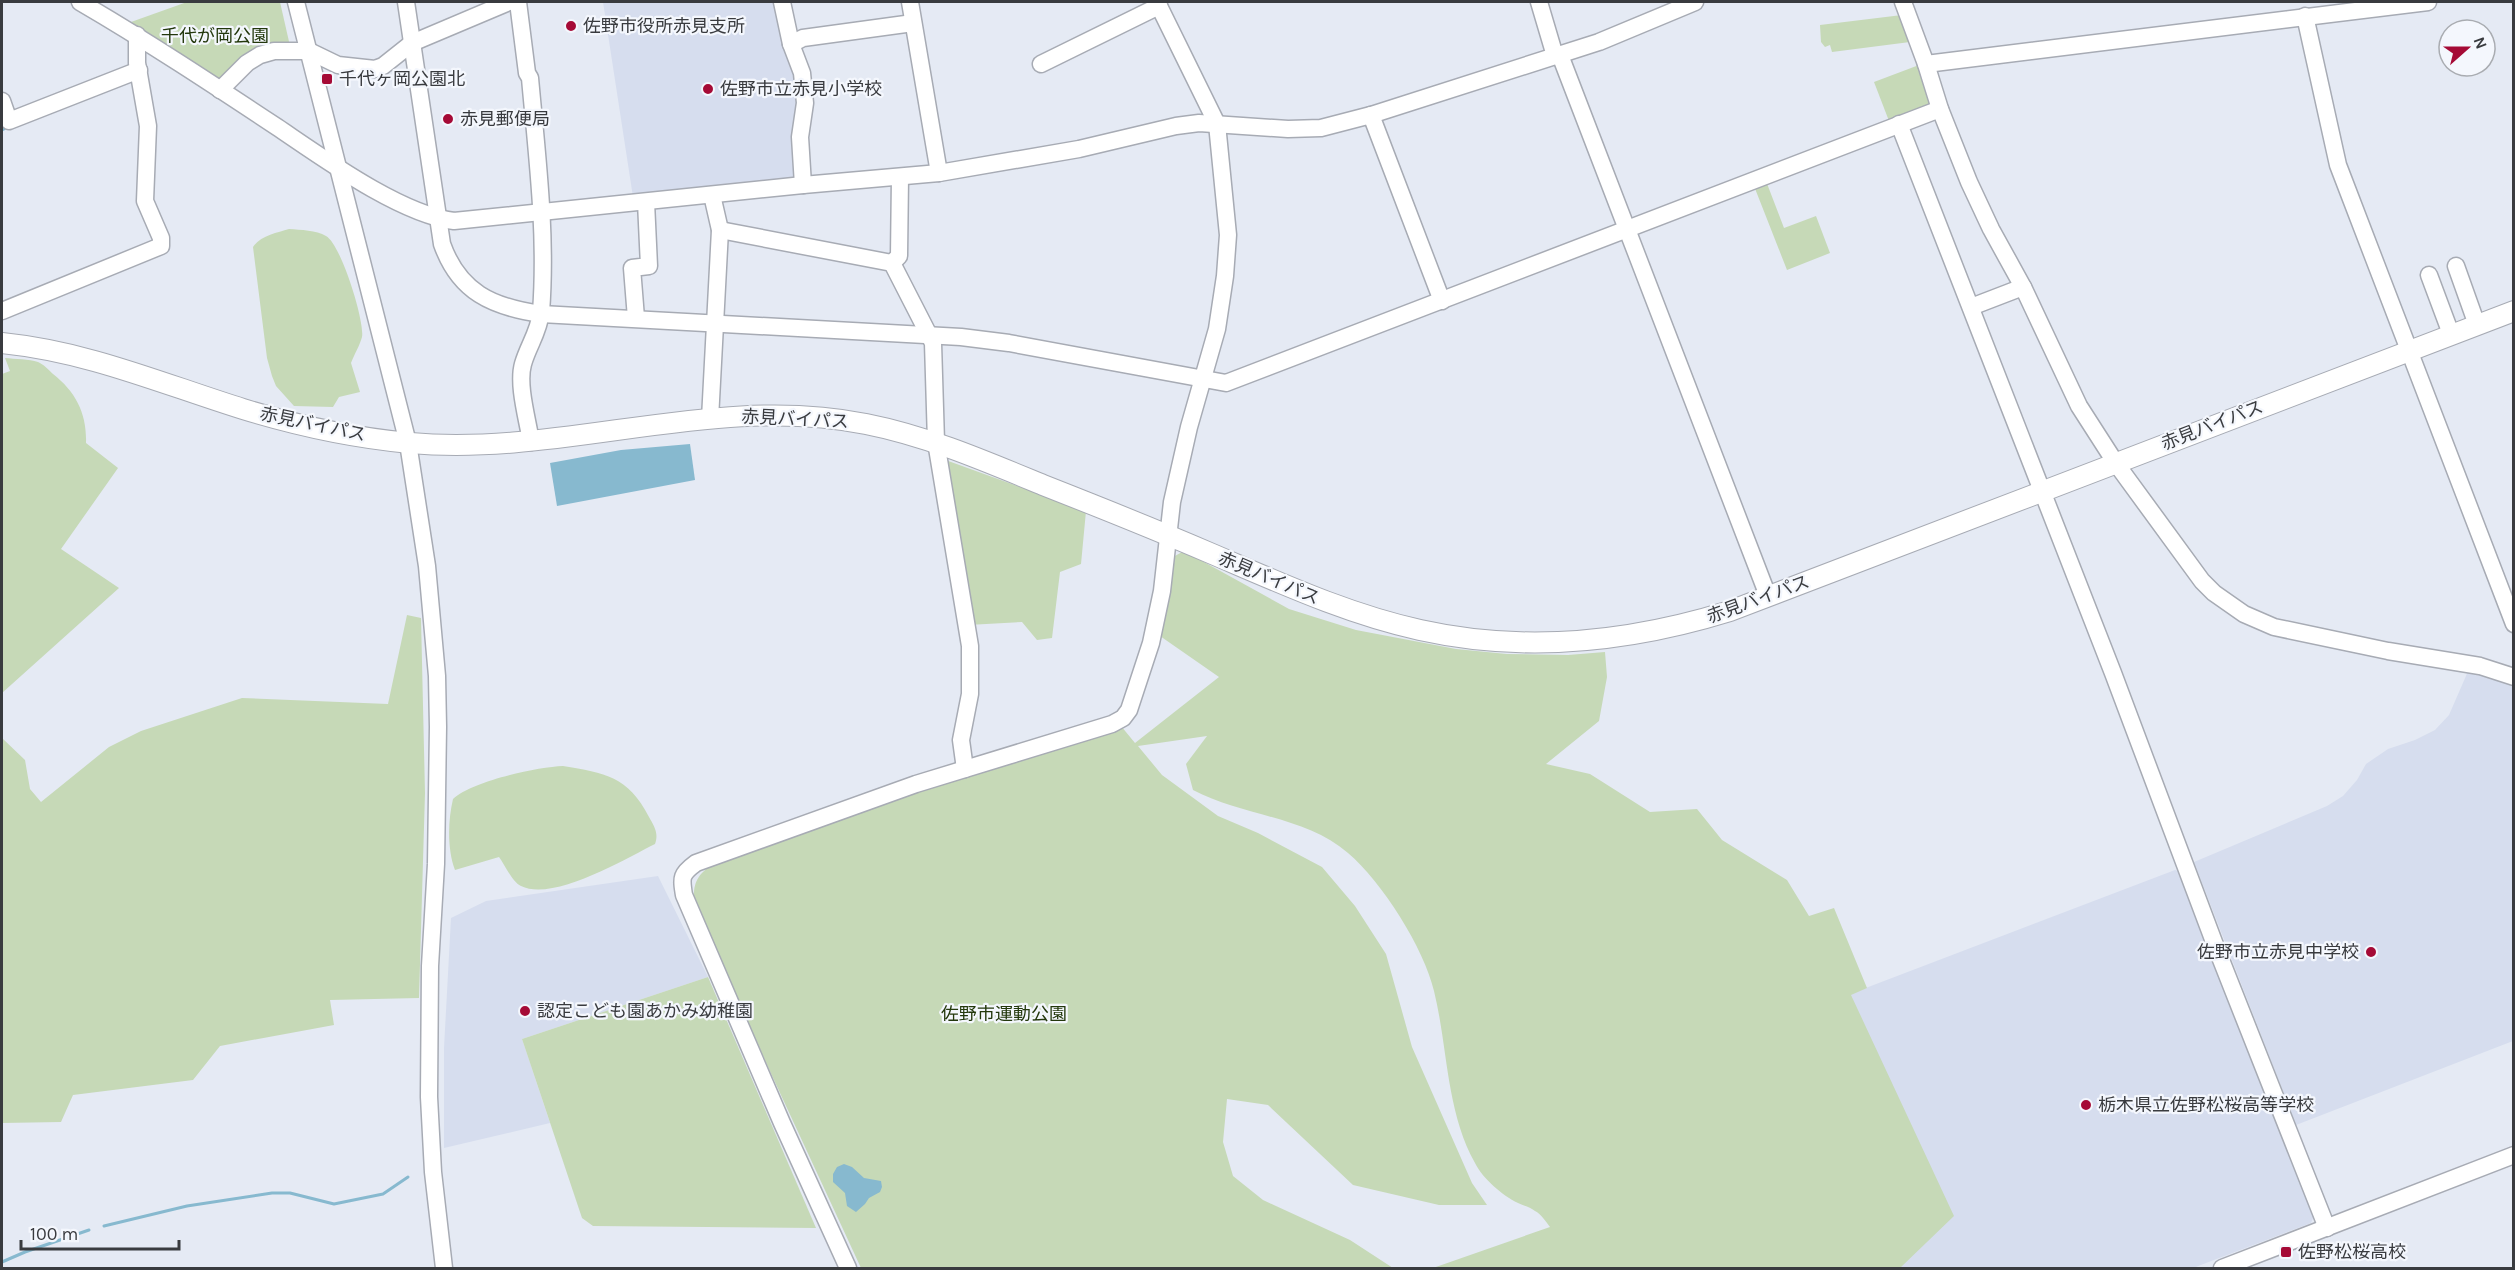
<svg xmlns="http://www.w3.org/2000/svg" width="2515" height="1270" font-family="Karla,'Noto Sans JP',sans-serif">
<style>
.built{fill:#d6ddee}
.green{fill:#c6d9b7}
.water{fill:#87b9cf}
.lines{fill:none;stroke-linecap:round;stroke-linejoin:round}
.stream{stroke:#87b9cf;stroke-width:3}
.minor-casing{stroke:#a7abb4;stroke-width:19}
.major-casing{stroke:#a7abb4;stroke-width:22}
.minor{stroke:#fff;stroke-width:16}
.major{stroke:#fff;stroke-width:20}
.poi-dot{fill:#a50a36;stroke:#f4f7fd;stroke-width:2}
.labels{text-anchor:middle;stroke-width:4.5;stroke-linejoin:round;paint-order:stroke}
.poi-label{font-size:18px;fill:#393b3f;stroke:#f4f7fd;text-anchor:start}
.park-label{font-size:18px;fill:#23380c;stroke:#f4f7fd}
.street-label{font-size:18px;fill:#393b3f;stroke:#f4f7fd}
</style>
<rect width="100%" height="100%" fill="#e5eaf4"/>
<g class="built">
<polygon points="603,2 777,2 800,73 799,179 633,197"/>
<polygon points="2469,669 2513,684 2513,1041 2296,1125 2194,862 2327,806 2343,796 2357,780 2366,764 2388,749 2415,740 2435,730 2449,715"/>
<polygon points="2175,870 2181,872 2314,1216 2311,1223 2193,1268 1900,1268 1905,1262 1850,994"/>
<polygon points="658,876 708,977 522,1039 550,1123 444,1148 444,1048 451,918 486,901"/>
</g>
<g class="green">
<polygon points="187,2 280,2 290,46 219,81 131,22"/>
<polygon points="1902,15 1910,42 1832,52 1830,45 1825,47 1821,42 1820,25"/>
<polygon points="1919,65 1934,104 1889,121 1874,82"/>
<polygon points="1766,181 1784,228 1816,216 1830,253 1787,270 1754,186"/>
<path d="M289,229C301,230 316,230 326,236C341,244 365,322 362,337C360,345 354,355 351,363L360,392L339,397L333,407L294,406L276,386L272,376L267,358L253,247C261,235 277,233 289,229Z"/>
<path d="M5,358C15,359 29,359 38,362C43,364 49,370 53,374C76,392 87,414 86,443L118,468L61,549L119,588L2,693V374L10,371Z"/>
<polygon points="940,458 1086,511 1081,564 1060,572 1052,638 1037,640 1022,622 968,625"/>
<path d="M1184,551L1289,609L1356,630L1456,649L1507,654L1568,655L1605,652L1607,677L1599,721L1546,764L1590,774L1650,812L1697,809L1722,840L1787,880L1809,916L1834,908L1867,988L1851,995L1954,1216L1900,1268H1433L1550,1227C1546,1222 1541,1214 1535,1211C1530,1207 1524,1206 1518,1203C1502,1195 1483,1179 1475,1163C1446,1111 1448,1048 1434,991C1424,948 1382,882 1348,853C1305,816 1242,816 1193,790L1186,764L1207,736L1138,746L1162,775L1218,816L1258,833L1322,867L1355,906L1386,954L1412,1047L1472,1183L1487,1205H1439L1353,1185L1268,1105L1227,1099L1223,1142L1233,1176L1263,1200L1350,1240L1393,1268H861L768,1067L694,900C693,881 699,873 715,863L915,792L1121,726L1135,743L1219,677L1160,636L1173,557Z"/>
<polygon points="407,615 421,618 425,793 419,998 330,1000 334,1025 220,1046 193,1080 73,1095 61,1122 2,1123 2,738 25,760 30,789 41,802 109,747 141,731 242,698 388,704"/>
<path d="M563,766C605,773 628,776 649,817C654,826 659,833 655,844C625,859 553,902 521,886C512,882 505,865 499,857L455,870C447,849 448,820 453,799C472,781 537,767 563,766Z"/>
<polygon points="708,977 816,1228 593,1226 582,1218 522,1039"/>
</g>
<g class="water">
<polygon points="690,444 695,480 557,506 550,463 621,450"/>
<polygon points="844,1164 852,1167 864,1178 881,1181 882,1187 880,1192 869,1198 865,1204 856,1212 847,1206 845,1193 833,1182 833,1174 837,1167"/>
</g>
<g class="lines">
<g class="stream">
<polyline points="2,130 4,129"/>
<polyline points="104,1226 187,1206 272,1193 290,1193 334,1204 383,1194 408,1177"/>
<polyline points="2,1262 25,1252 89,1230"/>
</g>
<defs>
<g id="minor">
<path d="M80,2C147,41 212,84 277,127C323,158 400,214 454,221L803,185L939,173L1079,149L1176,126L1199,123L1288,129L1321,128L1371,115L1599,42L1695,2"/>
<polyline points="296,2 408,443 427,566 437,676 438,727 436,864 430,966 429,1097 433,1172 444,1268"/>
<path d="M406,2L442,244C459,292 492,307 541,314L961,337L1009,343L1226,383L1940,109"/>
<path d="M518,2L527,73L530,78C537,156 547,235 541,312C539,332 528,346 523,364C517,385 528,421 531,442"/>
<polyline points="782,2 791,44 802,73 805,103 800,137 803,185"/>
<polyline points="910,2 939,173"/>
<polyline points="1539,2 1555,56"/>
<polyline points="1903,2 1926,64 1940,109 1969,182 1991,229 2023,287 2079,406 2115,462 2202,581 2214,593 2244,614 2274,627 2388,651 2480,666 2514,677"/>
<polyline points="2305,16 2338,165 2514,624"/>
<polyline points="791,44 803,38 913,23"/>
<polyline points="1560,55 1768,596"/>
<polyline points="1041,64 1159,6"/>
<polyline points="1926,64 2428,2"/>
<polyline points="220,90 247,63 260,55 274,51 309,51 338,65 375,69 383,66 412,43 509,2"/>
<polyline points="2,101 9,121 139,70"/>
<polyline points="1371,115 1442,301"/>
<polyline points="1899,124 2113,673 2214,942 2327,1228"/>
<polyline points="720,230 892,263 933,343 936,442 970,646 970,694 961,740 965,769"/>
<polyline points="892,263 899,256 900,177"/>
<polyline points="2456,266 2477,325"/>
<polyline points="2429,275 2451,334"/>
<polyline points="1971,307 2023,287"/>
<polyline points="2,311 161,246 161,238 145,201 148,126 137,63 137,35"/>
<polyline points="636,318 632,268 649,266 646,202"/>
<polyline points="710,419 720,230 712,195"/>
<path d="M848,1268L782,1123L684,895C681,877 681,874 696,863L916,784L1112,724L1123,718L1129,710L1151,643L1162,591L1172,502L1189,427L1217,329L1225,276L1228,235L1217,124L1157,2"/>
<polyline points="2222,1268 2514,1155"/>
</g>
<path id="major" d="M2,343C89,352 160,383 243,409C295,425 356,438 410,443C563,457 714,393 866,424C927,436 985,461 1043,485C1099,507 1154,529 1210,553C1278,582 1347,614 1420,630C1523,653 1630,642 1730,611L2514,311"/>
</defs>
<use href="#minor" class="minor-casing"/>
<use href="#major" class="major-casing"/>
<use href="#minor" class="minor"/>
<use href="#major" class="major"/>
</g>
<g class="poi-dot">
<circle cx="571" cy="26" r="6"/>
<rect x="321" y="73" width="12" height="12" rx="3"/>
<circle cx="708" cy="89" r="6"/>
<circle cx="448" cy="119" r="6"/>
<circle cx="2371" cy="952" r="6"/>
<circle cx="525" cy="1011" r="6"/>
<circle cx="2086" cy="1105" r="6"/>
<rect x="2280" y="1246" width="12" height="12" rx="3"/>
</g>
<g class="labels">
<g class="poi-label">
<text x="583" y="32">佐野市役所赤見支所</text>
<text x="339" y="85">千代ヶ岡公園北</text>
<text x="720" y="95">佐野市立赤見小学校</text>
<text x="460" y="125">赤見郵便局</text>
<text x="2359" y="958" text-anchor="end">佐野市立赤見中学校</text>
<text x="537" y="1017">認定こども園あかみ幼稚園</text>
<text x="2098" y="1111">栃木県立佐野松桜高等学校</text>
<text x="2298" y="1258">佐野松桜高校</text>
</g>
<g class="park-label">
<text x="215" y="42">千代が岡公園</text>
<text x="1004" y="1020">佐野市運動公園</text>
</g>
<g class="street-label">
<text transform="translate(795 419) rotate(3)" y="6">赤見バイパス</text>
<text transform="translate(313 424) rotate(12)" y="6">赤見バイパス</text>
<text transform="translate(2212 425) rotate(-21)" y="6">赤見バイパス</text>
<text transform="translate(1269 578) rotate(23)" y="6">赤見バイパス</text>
<text transform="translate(1758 599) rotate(-20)" y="6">赤見バイパス</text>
</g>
</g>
<rect width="2515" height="1270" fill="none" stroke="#393b3f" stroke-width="6"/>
<g transform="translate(2467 48) rotate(69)"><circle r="28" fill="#f4f7fd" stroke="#a9acb1" stroke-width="1.5"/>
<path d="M0-4.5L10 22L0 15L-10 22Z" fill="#a50a36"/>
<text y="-9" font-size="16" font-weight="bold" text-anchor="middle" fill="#393b3f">N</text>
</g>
<path d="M21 1240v9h158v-9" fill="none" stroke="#393b3f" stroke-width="3"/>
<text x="30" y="1240" font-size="18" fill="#393b3f" stroke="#f4f7fd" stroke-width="4.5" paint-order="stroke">100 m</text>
</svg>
